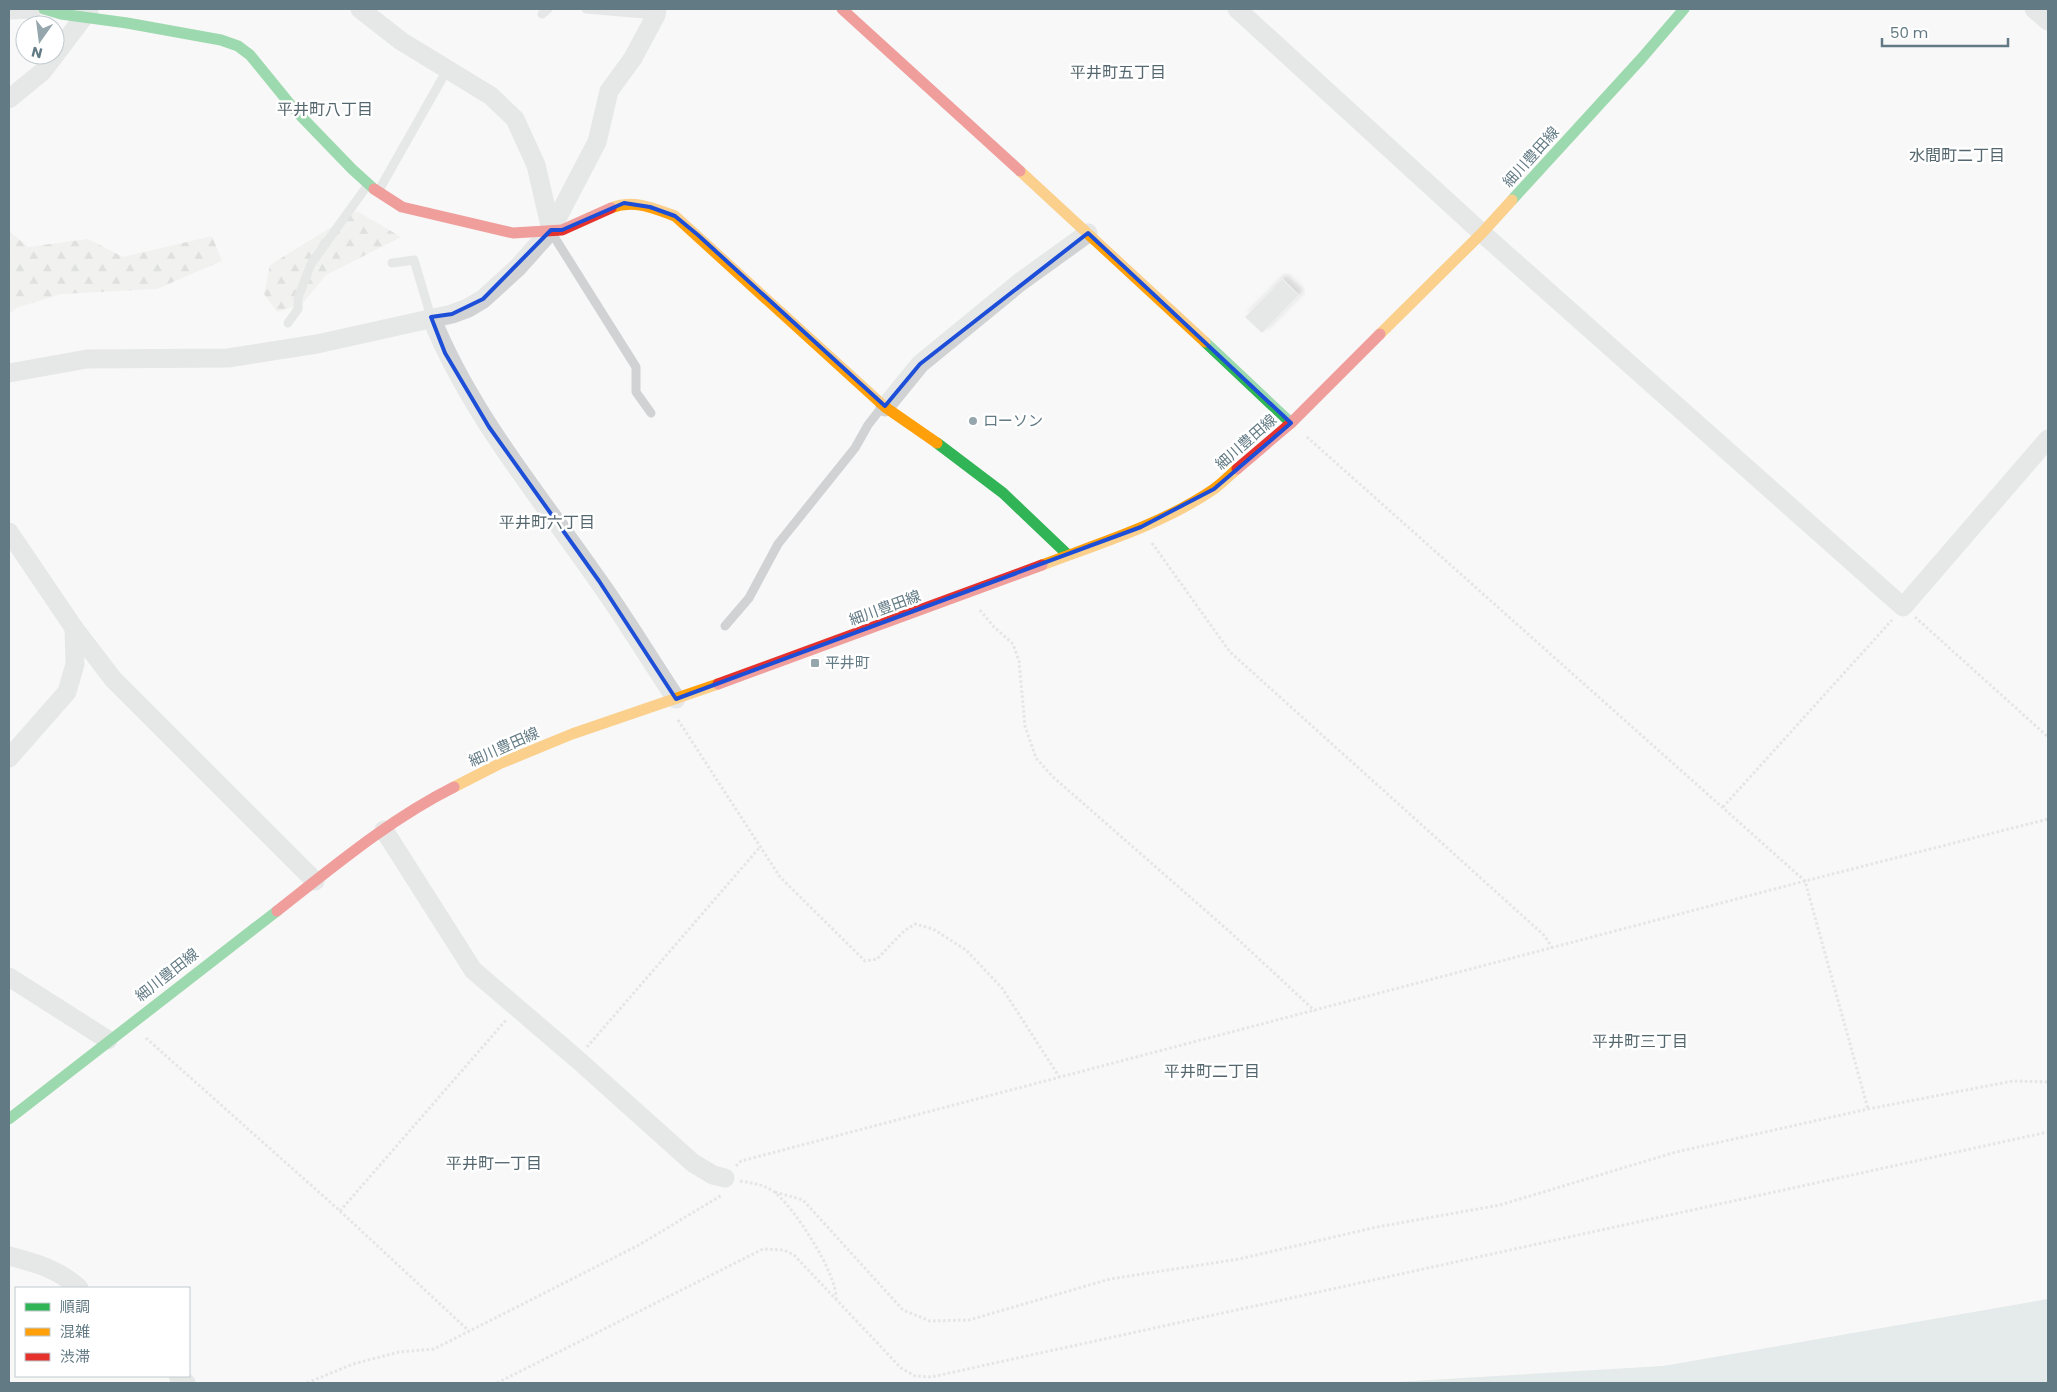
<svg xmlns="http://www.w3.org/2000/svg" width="2057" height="1392" font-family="Poppins,'Noto Sans JP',sans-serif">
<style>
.forest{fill:url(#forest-firs)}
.water{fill:#ced9db}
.building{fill:#d0d3d3;stroke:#e8e8e8;filter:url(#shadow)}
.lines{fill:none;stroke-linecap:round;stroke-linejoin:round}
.path{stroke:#cecfd0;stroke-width:3;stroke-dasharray:2.5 2.5;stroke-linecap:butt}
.lane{stroke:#d1d2d3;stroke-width:9}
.street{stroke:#d1d2d3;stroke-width:19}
.fast{stroke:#30b455;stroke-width:11}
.slow{stroke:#ff9f0a;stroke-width:11}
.jam{stroke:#e5322d;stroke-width:11}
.marked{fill:none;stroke:#1d4ed8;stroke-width:4;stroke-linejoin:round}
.poi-dot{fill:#96a6ad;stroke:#fff;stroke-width:2}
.labels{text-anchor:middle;stroke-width:5;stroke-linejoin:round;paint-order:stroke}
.street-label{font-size:15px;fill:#627a84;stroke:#fff}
.poi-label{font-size:15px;fill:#627a84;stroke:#fff;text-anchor:start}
.neighbourhood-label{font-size:16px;fill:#55676e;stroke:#fff}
</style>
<defs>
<pattern id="forest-firs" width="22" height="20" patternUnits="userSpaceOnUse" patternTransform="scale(1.25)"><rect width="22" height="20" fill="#e9ece6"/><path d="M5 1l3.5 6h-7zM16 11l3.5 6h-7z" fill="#c0c4c0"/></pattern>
<filter id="shadow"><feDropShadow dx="4.5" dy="-4.5" stdDeviation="2.5" flood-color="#0004"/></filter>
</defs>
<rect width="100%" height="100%" fill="#f8f8f8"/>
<g class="forest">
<polygon points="357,211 401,237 326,275 302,304 277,312 264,294 270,265"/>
<polygon points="9,231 28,247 88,239 123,257 212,236 222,261 157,289 61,294 16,308 9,314"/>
</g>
<polygon class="water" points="2048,1299 2048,1383 1380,1383 1663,1366"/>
<polygon class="building" points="1282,279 1299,295 1262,333 1245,317"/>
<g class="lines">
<g class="path">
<polyline points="1307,437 1805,881 1868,1109"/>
<polyline points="1152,543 1230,652 1545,936 1552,948"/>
<polyline points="980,610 994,627 1013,644 1019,661 1025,726 1036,758 1052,776 1230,932 1315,1011"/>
<polyline points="1915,617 2048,737"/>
<polyline points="678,720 780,877 865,961 877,959 904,931 915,924 933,929 966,950 1002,988 1060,1078"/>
<polyline points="1723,807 1892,620"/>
<polyline points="146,1038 340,1211 469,1331"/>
<polyline points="587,1047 760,847"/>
<polyline points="736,1166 741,1161 1805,881 2048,819"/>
<path d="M740,1181C752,1183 762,1184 773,1191C793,1205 838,1275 836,1299"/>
<polyline points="775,1192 803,1200 903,1310 930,1321 969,1320 1110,1279 1239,1259 1377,1227 1500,1205 1676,1152 1868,1109 2013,1081 2048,1082"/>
<polyline points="340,1211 506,1020"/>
<polyline points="307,1383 353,1364 399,1352 434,1349 639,1245 722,1195"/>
<polyline points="497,1383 763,1249 784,1250 794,1255 901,1368 915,1376 931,1377 2048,1132"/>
</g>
<g class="lane">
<polyline points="586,9 656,15"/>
<polyline points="542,14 548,9"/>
<polyline points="379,190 447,70"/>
<polyline points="553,235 636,367 636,392 651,413"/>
<polyline points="392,263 414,260 431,317"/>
<polyline points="288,323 298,309 298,298 311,264 367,186"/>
<polyline points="725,626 749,598 778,544 855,448 868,425 882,407"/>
</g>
<g class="street">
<polyline points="360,9 401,41 491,96 515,119 536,165 551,230"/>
<polyline points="1237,9 1482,233 1903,607 2048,439"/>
<polyline points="2034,9 2048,21"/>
<polyline points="9,10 33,9"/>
<polyline points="55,55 89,10"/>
<polyline points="9,99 42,72 55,55"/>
<path d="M431,317C471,416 539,495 599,582C626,620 650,660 676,699"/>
<polyline points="9,373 87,359 228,358 317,344 452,314 468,308 483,299 518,267 551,230 597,142 609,91 633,58 656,15 657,9"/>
<polyline points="885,407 920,364 1020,282 1088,233"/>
<polyline points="9,532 74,628 113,679 315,881"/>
<polyline points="9,758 67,692 75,664 74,628"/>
<polyline points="384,830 473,970 577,1059 693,1163 713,1175 725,1178"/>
<polyline points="9,977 108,1040"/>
<path d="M9,1256C36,1263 58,1269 79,1288"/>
<polyline points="178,1376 186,1383"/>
</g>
<g class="fast">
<polyline points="44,9 61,14 127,23 221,40 238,46 250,55 294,109 352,169 374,189"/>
<polyline points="1512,200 1641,59 1684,9"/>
<polyline points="1205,342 1291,423"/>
<polyline points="937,443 1003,493 1067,554"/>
<polyline points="9,1119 277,911"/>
</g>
<g class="slow">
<polyline points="1020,171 1205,342"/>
<path d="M611,208C634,199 653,208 675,216L885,407L937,443"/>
<polyline points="1380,334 1482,233 1512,200"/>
<path d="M1042,565C1100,543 1163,524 1214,489C1222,483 1229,476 1237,469"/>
<polyline points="454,787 499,764 572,734 718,684"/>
</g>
<g class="jam">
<polyline points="842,9 1020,171"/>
<polyline points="374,189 402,207 513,233 562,230 611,208"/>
<polyline points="1237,469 1291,423 1380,334"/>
<polyline points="718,684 1042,565"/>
<path d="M277,911C333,867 390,819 454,787"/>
</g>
</g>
<path d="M0 0H2057V1392H0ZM624,203L650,207L675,216L698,235L885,406L920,364L1088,233L1291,423L1214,489L1141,527L676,699L599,581L489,427L445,353L431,317L452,314L483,299L551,230H562Z" fill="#f8f8f8" fill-opacity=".55" fill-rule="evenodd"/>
<path class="marked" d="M624,203L650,207L675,216L698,235L885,406L920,364L1088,233L1291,423L1214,489L1141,527L676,699L599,581L489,427L445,353L431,317L452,314L483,299L551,230H562Z"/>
<g class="poi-dot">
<circle cx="973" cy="421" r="5"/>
<rect x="810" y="658" width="10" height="10" rx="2.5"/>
</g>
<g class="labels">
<g class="street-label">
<text transform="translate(1531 157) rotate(-48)" y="5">細川豊田線</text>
<text transform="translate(1246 442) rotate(-41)" y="5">細川豊田線</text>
<text transform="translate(885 608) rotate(-20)" y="5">細川豊田線</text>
<text transform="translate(504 747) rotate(-24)" y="5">細川豊田線</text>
<text transform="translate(167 975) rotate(-38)" y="5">細川豊田線</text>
</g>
<g class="poi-label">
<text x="983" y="426">ローソン</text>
<text x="825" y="668">平井町</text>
</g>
<g class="neighbourhood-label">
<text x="1118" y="78">平井町五丁目</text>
<text x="325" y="115">平井町八丁目</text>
<text x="1957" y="161">水間町二丁目</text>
<text x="547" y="528">平井町六丁目</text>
<text x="1640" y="1047">平井町三丁目</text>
<text x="1212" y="1077">平井町二丁目</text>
<text x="494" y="1169">平井町一丁目</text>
</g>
</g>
<rect width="2057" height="1392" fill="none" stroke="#627a84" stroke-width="20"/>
<rect x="15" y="1287" width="175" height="90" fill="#ffffff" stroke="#c0cace"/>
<rect x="25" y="1303" width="25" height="8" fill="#30b455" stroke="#c0cace"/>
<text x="60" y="1312" font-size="15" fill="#627a84">順調</text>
<rect x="25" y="1328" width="25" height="8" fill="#ff9f0a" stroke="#c0cace"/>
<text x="60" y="1337" font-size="15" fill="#627a84">混雑</text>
<rect x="25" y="1353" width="25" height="8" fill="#e5322d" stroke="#c0cace"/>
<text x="60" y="1362" font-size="15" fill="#627a84">渋滞</text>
<g transform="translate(40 40) rotate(194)"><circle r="24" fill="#ffffff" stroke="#c0cace"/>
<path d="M0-4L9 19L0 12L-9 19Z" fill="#96a6ad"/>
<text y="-8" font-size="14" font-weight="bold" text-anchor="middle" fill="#627a84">N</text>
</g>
<path d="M1882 38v8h126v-8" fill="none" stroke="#627a84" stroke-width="2.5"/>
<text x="1890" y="38" font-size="15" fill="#627a84" stroke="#ffffff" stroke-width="4" paint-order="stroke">50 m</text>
</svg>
